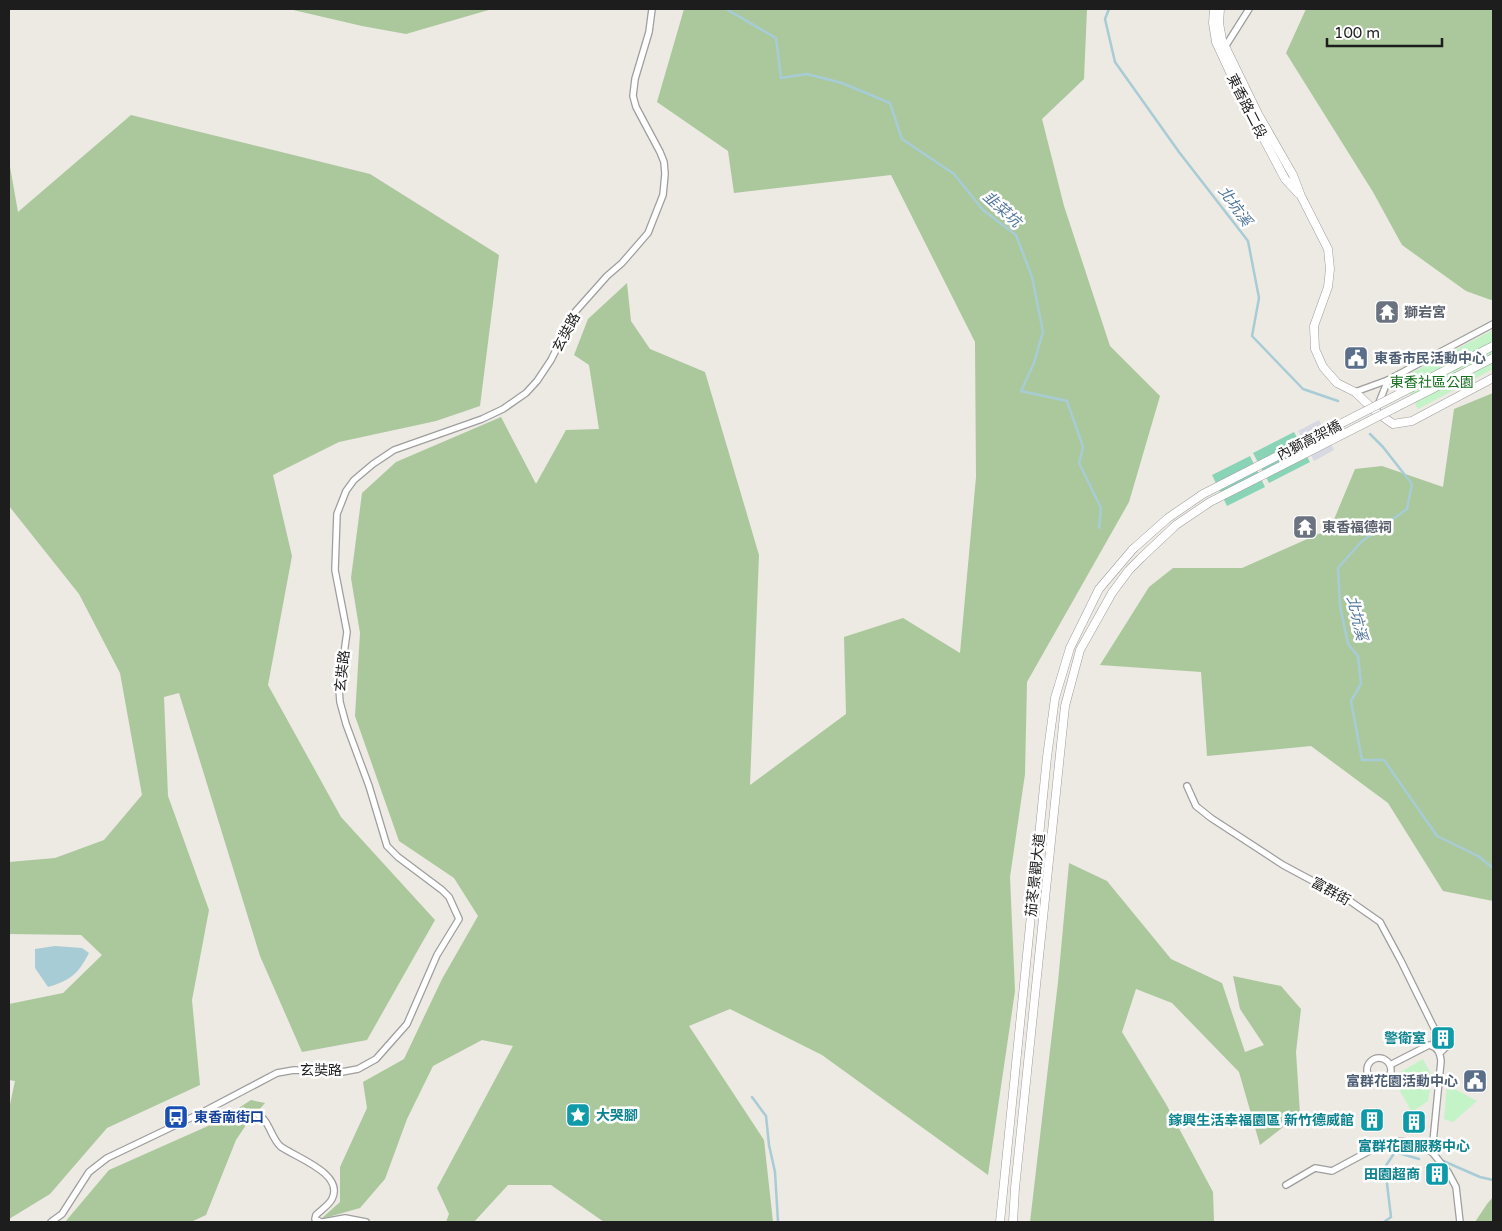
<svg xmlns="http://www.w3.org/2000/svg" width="1502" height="1231" font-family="'Varela Round','Noto Sans TC',sans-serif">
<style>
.forest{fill:#aac89c}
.park{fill:#c4f3c7}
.pitch{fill:#89d4b6}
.plaza{fill:#d8d8e2}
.water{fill:#a8ccd6}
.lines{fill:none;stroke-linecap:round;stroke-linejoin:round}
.stream{stroke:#a8ccd6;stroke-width:2.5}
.minor-casing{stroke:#9e9e9e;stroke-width:8}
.tertiary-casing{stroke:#9e9e9e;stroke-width:9}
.minor{stroke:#fff;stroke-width:5.5}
.tertiary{stroke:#fff;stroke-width:8}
.tertiary-bridge-casing{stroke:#9e9e9e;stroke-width:9;stroke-linecap:butt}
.tertiary-bridge{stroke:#fff;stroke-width:8}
.labels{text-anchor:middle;stroke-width:5;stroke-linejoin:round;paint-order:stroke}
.street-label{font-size:14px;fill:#1d1d1d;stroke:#fff}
.worship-label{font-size:14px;font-weight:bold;fill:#5b616d;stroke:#fff;text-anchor:start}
.service-label{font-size:14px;font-weight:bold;fill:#4e5e75;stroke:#fff;text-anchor:start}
.park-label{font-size:14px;fill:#166f1c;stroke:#fff}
.culture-label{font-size:14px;font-weight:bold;fill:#0d838f;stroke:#fff;text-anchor:end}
.transit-label{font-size:14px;font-weight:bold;fill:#164399;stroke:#fff;text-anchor:start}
.water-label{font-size:15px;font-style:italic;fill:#50779b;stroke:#fff}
</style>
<rect width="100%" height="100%" fill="#ede9e3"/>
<g class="forest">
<polygon points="289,9 492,9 406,34 362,26"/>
<polygon points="684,9 1087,9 1084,79 1042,119 1064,206 1110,346 1160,396 1129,502 1027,682 1025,774 1010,877 1015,991 988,1175 822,1055 730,1009 689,1026 764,1140 773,1222 604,1222 551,1185 508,1185 474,1222 446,1222 449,1214 437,1188 513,1046 482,1040 433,1066 407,1119 385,1179 360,1208 321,1219 340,1202 340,1167 367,1108 363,1082 404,1059 442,979 478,916 454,878 399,841 355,716 360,633 351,578 362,493 396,462 501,417 536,484 566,430 599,429 589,365 574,355 588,319 627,283 631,321 650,349 705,372 759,555 750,785 846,714 844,637 903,618 960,653 976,477 975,342 891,175 734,193 728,151 657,102"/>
<polygon points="1306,9 1493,9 1493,299 1491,300 1466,291 1402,245 1373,192 1286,53"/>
<polygon points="131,115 370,174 499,255 480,406 436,421 339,442 273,475 292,556 268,685 341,817 435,920 367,1040 302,1052 260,956 179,693 164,697 168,796 209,910 192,1000 200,1085 107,1128 50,1194 9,1219 9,1109 15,1081 9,1080 9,1004 63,993 102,955 81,935 9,934 9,862 55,858 104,840 142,795 120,673 79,594 9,506 9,161 18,212"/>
<polygon points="1493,393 1493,901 1443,891 1388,803 1311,746 1207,756 1201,672 1100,665 1149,587 1173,568 1242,568 1330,529 1355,469 1382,466 1443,487 1454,409"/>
<polygon points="1069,863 1107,881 1171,959 1222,983 1245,1052 1264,1045 1240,1009 1233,976 1281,986 1301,1009 1296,1052 1300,1114 1260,1145 1239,1072 1172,1003 1136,989 1122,1032 1166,1104 1213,1192 1214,1222 1030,1222 1058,982"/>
<polygon points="251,1100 265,1103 246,1125 236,1140 206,1215 191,1222 65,1222 109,1170 217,1122"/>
<polygon points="1493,1197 1493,1222 1475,1222 1487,1204"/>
</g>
<g class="park">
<polygon points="1493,330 1493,369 1418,409 1402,378"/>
<polygon points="1423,1059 1432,1076 1428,1101 1412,1112 1392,1077"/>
<polygon points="1447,1085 1477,1101 1453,1122 1444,1119"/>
</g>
<g class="pitch">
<polygon points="1294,432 1310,462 1269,483 1253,453"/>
<polygon points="1250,456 1265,487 1227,506 1212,475"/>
</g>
<polygon class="plaza" points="1319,420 1334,450 1314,461 1298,431"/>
<path class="water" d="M55,946L82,948L89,953C78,974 71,980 48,987L35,968V949Z"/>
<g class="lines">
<g class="stream">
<polyline points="726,9 776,38 781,78 807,74 842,83 890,103 902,139 954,174 983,210 1016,235 1032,277 1043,332 1034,363 1021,391 1067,401 1083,447 1079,463 1101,508 1099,528"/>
<polyline points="1109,9 1105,19 1115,62 1179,152 1248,241 1259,298 1252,336 1303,389 1338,401"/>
<polyline points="1370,434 1383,447 1412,484 1407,509 1361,542 1338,568 1340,606 1348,644 1358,656 1361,684 1351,701 1362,760 1384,760 1437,836 1478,856 1493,868"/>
<polyline points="752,1097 766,1116 769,1145 775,1172 778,1222"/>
<polyline points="1441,1160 1480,1177 1493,1180"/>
<polyline points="1384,1222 1391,1217 1385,1167 1395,1152 1419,1159"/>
</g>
<defs>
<g id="minor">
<polyline points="1225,47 1249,9"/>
<polyline points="1355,392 1388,380 1493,324"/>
<polyline points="1378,405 1388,380"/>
<polyline points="1187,786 1196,806 1211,818 1283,865 1350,901 1380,922 1401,961 1436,1032 1448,1033 1447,1046 1440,1053"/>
<polyline points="1434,1046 1436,1032"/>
<circle cx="1379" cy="1070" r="12"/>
<path d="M1390,1065L1429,1045C1438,1047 1440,1053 1441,1061L1432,1152L1448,1172L1456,1187L1460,1222"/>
<path d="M203,1113H255C269,1118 270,1136 280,1146C294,1157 345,1173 332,1199C329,1205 321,1210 316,1215L315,1219L321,1222"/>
<polyline points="1286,1185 1315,1168 1332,1171 1386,1142 1403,1141 1432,1152"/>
<polyline points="51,1222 62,1214 89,1172 107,1158 201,1113 277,1073 294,1070 342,1072 358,1069 376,1059 407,1024 437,955 459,919 449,897 442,890 398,857 387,846 369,786 346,724 340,702 339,689 347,632 335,570 337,514 346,491 354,480 373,464 394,450 482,419 503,409 526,393 537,381 551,360 575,312 607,276 622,263 648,233 663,195 665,174 664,162 660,152 636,107 633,96 635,79 649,32 652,9"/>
<polyline points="323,1222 345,1218 366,1222"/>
</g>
<g id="tertiary">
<polyline points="1214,9 1213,23 1216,42 1242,98 1285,179 1298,193"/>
<polyline points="1220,9 1219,23 1222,40 1258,114 1293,175 1301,196 1328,249 1330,269 1328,287 1314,326 1315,349 1323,367 1337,383 1355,392 1375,411 1393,424 1412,421 1493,378"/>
<polyline points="1000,1222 1047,757 1055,698 1070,648 1099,589 1133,549"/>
<polyline points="1013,1222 1015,1188 1065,706 1080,650 1112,593 1129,570 1142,557"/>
</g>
</defs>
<use href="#minor" class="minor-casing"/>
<use href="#tertiary" class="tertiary-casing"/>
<use href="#minor" class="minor"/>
<use href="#tertiary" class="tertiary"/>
<defs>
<g id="tertiary-bridge">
<polyline points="1133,549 1168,518 1203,494 1493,346"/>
<polyline points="1142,557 1176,525 1210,502 1493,358"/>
</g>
</defs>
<use href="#tertiary-bridge" class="tertiary-bridge-casing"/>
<use href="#tertiary-bridge" class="tertiary-bridge"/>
</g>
<defs>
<symbol id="temple-square" viewBox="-11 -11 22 22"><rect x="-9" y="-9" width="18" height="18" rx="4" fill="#6b7280" stroke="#fff"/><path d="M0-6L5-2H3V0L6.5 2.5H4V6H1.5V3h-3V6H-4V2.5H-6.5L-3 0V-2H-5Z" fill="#fff"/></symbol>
<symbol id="civic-square" viewBox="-11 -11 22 22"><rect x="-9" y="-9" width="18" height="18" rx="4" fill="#5c6f8a" stroke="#fff"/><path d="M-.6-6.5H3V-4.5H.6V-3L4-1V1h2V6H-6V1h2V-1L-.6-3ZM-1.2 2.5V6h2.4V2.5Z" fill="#fff"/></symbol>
<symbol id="building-square" viewBox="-11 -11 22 22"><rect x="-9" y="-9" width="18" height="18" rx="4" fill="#0f9aa8" stroke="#fff"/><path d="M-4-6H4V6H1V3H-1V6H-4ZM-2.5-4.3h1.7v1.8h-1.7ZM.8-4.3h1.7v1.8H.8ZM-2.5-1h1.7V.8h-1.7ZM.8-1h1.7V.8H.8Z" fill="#fff"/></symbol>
<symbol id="sight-square" viewBox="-11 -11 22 22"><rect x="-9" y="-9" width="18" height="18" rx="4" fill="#0f9aa8" stroke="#fff"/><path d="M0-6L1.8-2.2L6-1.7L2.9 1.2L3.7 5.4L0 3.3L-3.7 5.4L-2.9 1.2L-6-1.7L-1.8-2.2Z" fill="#fff"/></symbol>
<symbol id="bus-square" viewBox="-11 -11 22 22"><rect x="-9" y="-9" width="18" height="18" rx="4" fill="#1a4fb4" stroke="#fff"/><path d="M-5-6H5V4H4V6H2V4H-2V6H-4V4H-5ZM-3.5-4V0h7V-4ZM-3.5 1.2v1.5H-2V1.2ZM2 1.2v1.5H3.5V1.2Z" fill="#fff"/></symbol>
</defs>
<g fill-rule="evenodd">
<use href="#temple-square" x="1373" y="298" width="28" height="28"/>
<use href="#civic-square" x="1342" y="344" width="28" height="28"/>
<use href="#temple-square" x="1291" y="513" width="28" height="28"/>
<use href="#building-square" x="1429" y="1024" width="28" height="28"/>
<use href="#civic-square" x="1461" y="1067" width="28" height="28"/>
<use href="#sight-square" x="564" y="1101" width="28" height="28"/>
<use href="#bus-square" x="162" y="1103" width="28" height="28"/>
<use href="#building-square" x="1358" y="1106" width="28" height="28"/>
<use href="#building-square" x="1400" y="1108" width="28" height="28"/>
<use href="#building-square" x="1423" y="1160" width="28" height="28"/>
</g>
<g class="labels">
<g class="street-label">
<text transform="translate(1247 106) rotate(63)" y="5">東香路二段</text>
<text transform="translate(566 332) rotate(-62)" y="5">玄奘路</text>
<text transform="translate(1309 440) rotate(-27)" y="5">內獅高架橋</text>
<text transform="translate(342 671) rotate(-84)" y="5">玄奘路</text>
<text transform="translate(1035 875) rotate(-84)" y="5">茄苳景觀大道</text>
<text transform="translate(1331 891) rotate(29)" y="5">富群街</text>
<text x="321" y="1075">玄奘路</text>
</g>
<g class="worship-label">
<text x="1404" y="317">獅岩宮</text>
<text x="1322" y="532">東香福德祠</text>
</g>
<g class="service-label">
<text x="1374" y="363">東香市民活動中心</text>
<text x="1458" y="1086" text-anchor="end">富群花園活動中心</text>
</g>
<g class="park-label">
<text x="1432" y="387">東香社區公園</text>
</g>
<g class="culture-label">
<text x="1426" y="1043">警衛室</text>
<text x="596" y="1120" text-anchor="start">大哭腳</text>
<text x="1354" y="1125">鎵興生活幸福園區 新竹德威館</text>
<text x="1414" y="1151" text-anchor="middle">富群花園服務中心</text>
<text x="1420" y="1179">田園超商</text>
</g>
<g class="transit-label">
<text x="194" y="1122">東香南街口</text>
</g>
<g class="water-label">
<text transform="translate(1235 206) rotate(54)" y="5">北坑溪</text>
<text transform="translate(1002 209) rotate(42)" y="5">韭菜坑</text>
<text transform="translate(1357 618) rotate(77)" y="5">北坑溪</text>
</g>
</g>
<rect width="1502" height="1231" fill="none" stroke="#1d1d1d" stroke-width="20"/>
<path d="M1327 38v8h115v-8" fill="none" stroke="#1d1d1d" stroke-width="2.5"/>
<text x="1334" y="38" font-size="15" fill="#1d1d1d" stroke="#ffffff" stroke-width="4" paint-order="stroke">100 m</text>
</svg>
